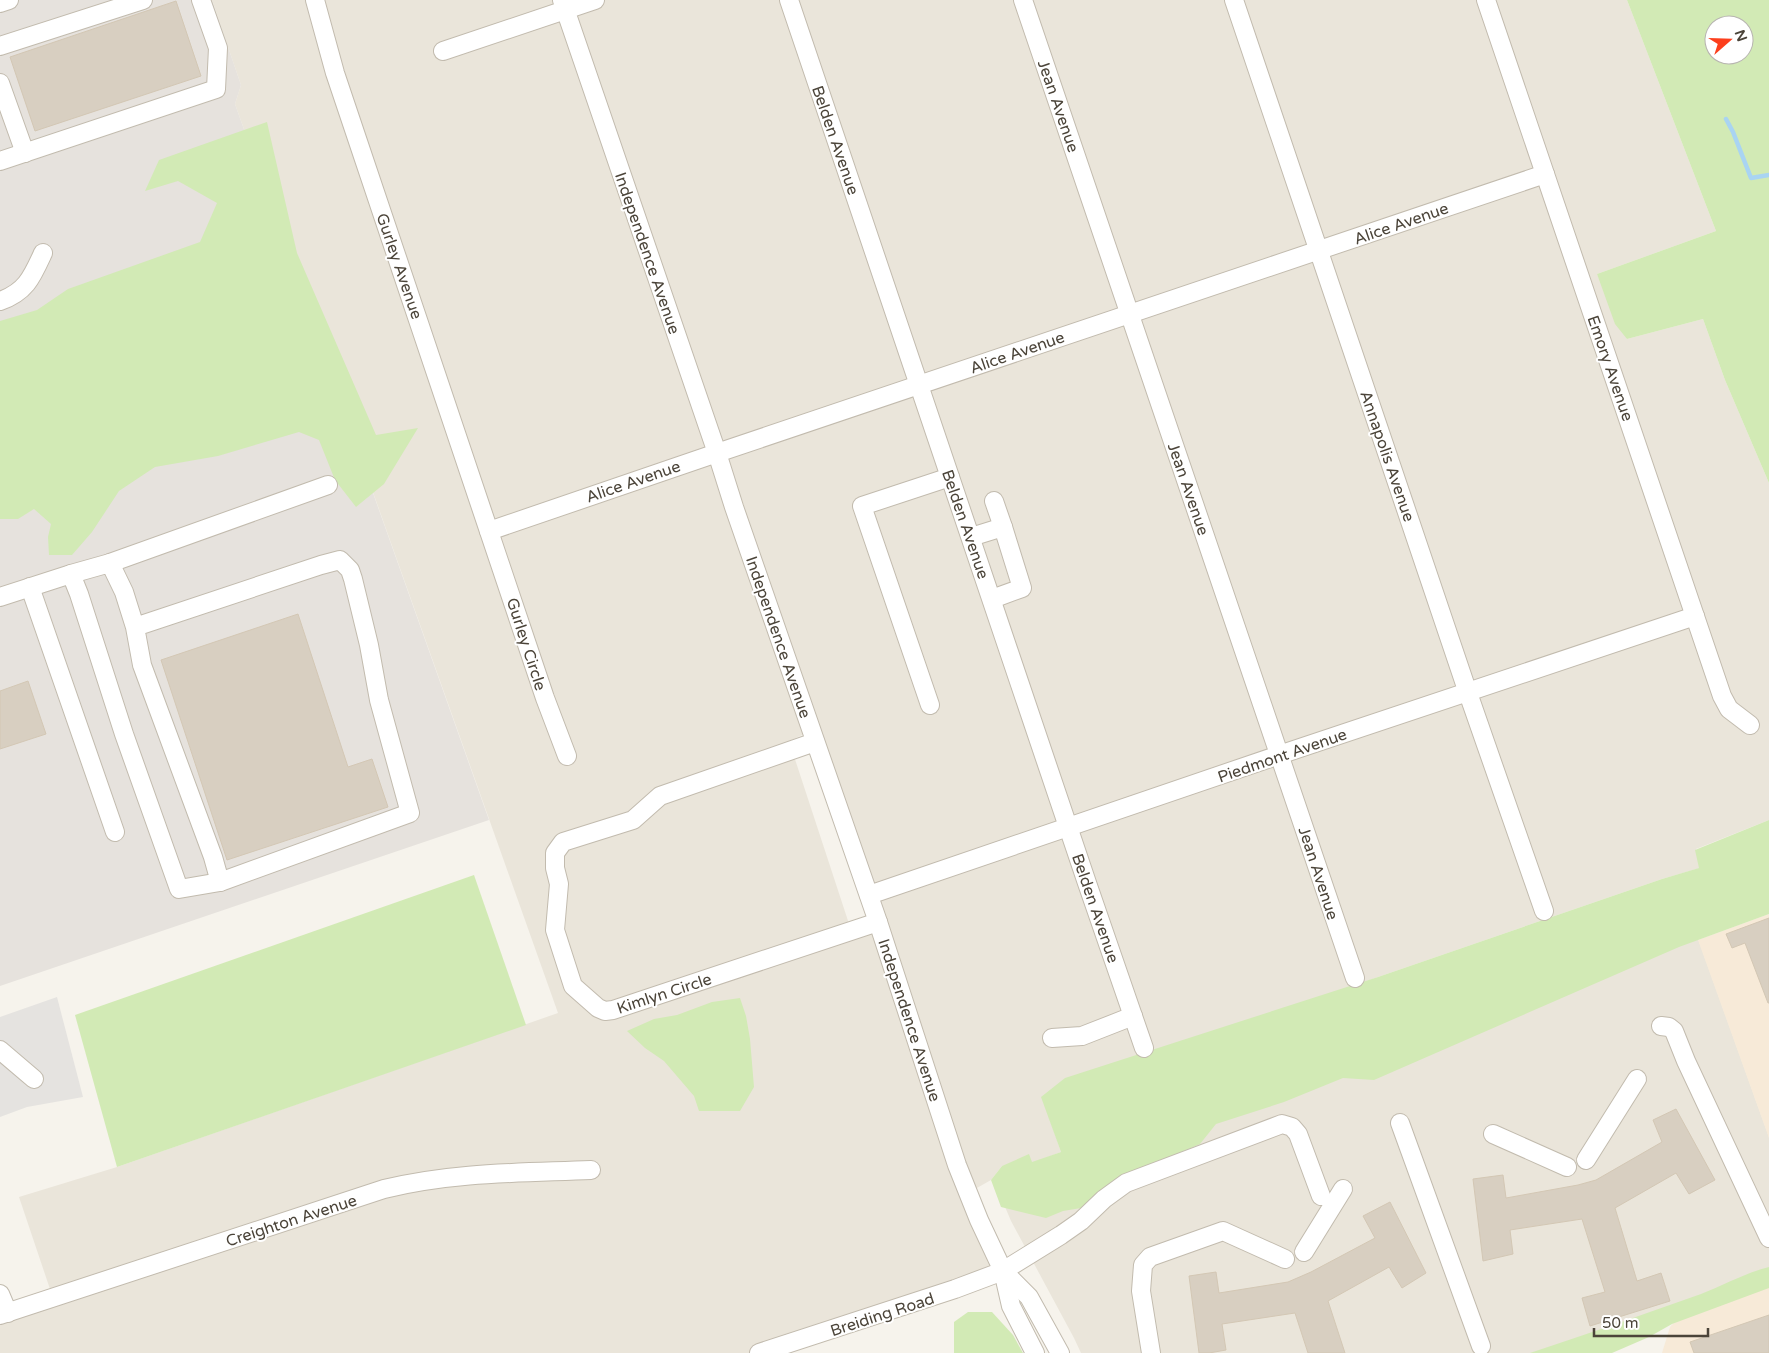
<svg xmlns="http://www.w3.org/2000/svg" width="1769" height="1353" font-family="'Varela Round',sans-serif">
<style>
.residential{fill:#eae5da;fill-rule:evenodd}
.commercial{fill:#f7ead8}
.industrial{fill:#e6e2dd}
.green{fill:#d2eab5;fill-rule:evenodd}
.parking{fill:#e5e3e0}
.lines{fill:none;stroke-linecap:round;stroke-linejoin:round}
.stream{stroke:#a9d4f2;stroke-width:4.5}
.building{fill:#d8cfc1;stroke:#d3c7b4}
.minor-casing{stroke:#c2bbae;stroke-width:20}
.minor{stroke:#fff;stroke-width:18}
.labels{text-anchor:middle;stroke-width:4;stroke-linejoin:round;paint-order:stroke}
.street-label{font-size:16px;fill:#4b4439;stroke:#fff}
</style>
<rect width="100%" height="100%" fill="#f6f3ec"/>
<g class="residential">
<path d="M212,0H1627L1716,231L1597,274L1627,339L1703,319L1725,380L1769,483V820L1696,849L1700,868L1662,879L1378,977L1042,1097L1061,1152L1032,1163L1002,1166L991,1180L968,1193L1003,1271L773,1353H0V1315L53,1298L19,1197L117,1167L558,1013L235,104L241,85ZM811,731L880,929L853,936L789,741Z"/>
<polygon points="1696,933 1769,1137 1769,1284 1583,1353 1081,1353 1074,1338 1011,1221 1003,1202"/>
</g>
<g class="commercial">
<polygon points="1769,914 1769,1138 1698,940"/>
<polygon points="1769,1284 1769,1353 1662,1353 1670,1327 1678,1318"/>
</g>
<polygon class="industrial" points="0,0 212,0 241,85 235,104 489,820 0,986"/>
<g class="green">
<path d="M1627,0H1769V483L1725,380L1703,319L1627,339L1615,324L1597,274L1716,231ZM1714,25H1744V55H1714Z"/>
<polygon points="267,122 297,253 376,435 418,428 384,484 356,507 335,480 319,440 299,432 218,456 155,467 119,491 92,532 72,555 49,555 48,537 51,524 34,509 18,519 0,519 0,321 37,310 68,289 200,242 217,203 178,181 145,191 159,160"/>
<polygon points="1769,820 1769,914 1679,947 1374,1080 1343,1078 1284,1102 1216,1124 1200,1144 1112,1182 1087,1207 1063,1211 1046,1218 1001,1207 991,1180 1002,1166 1029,1154 1032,1162 1061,1152 1041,1097 1065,1078 1378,977 1662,879 1699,868 1695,850"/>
<polygon points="474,875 526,1025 117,1167 75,1015"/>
<polygon points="740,998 746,1016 750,1039 754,1087 740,1111 699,1111 694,1096 664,1061 645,1048 627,1031 654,1019 677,1015 712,1002"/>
<path d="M1769,1267V1288L1672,1324L1649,1337L1612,1353H1530C1588,1334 1644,1314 1701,1294C1724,1285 1745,1273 1769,1267Z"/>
<polygon points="968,1312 992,1312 1013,1335 1023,1353 954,1353 954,1322"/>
</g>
<polygon class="parking" points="57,997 83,1097 27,1107 0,1117 0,1017"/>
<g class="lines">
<polyline class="stream" points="1726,119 1733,132 1751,178 1769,175"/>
</g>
<g class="building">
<polygon points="176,1 201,76 35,131 10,57"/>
<polygon points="298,614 348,767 372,759 388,807 227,860 161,660"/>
<polygon points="28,681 46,734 0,749 0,691"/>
<polygon points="1769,918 1769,1003 1768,1003 1745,943 1732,948 1726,934"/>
<polygon points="1676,1109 1715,1180 1689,1194 1676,1173 1615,1208 1637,1281 1661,1273 1670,1301 1590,1326 1582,1298 1605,1292 1582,1219 1510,1230 1513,1254 1483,1261 1473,1179 1503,1175 1506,1198 1578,1185 1596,1180 1662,1142 1653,1120"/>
<polygon points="1390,1202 1426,1273 1402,1288 1389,1267 1328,1301 1345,1353 1308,1353 1295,1313 1222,1324 1226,1350 1209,1353 1199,1353 1189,1276 1216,1272 1219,1293 1288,1282 1311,1272 1375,1238 1363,1216"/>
<polygon points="1769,1315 1769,1353 1694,1353 1690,1342"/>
</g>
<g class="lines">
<defs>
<g id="minor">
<polyline points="315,0 335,73 545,698 567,756"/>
<polyline points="562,0 717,453 734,507 878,922 957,1165 979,1220 1003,1271 1011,1306 1035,1353"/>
<polyline points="789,0 1087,883 1144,1048"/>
<polyline points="1023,0 1355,978"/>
<polyline points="1234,0 1468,693 1544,911"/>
<polyline points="1486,0 1722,696 1729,709 1750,725"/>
<polyline points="0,3 9,0"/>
<polyline points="0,46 143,0"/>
<polyline points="443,51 595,0"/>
<polyline points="0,83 25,153"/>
<polyline points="0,161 216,89 218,48 201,0"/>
<path d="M0,301C26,292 32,277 43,253"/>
<polyline points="994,501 1003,527"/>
<polyline points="489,531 717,453 1545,174"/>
<polyline points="971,537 1003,527 1022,588 992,599"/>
<polyline points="110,563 328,485"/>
<polyline points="71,574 110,563 124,592 135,627 142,665 213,857 220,882 410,813 379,700 369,645 353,579 350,570 340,560 321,565 135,627"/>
<polyline points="30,587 115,832"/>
<polyline points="0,597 71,574 79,594 124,734 179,889 220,882"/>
<polyline points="930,705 862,506 950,477"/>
<polyline points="815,742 660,796 633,820 563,842 555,853 555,868 559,884 555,930 573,986 598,1008 605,1011 613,1010 878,922"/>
<polyline points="869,895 1279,755 1695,616"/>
<polyline points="1661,1026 1669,1027 1674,1031 1686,1061 1769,1238"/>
<polyline points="1052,1038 1082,1036 1133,1016"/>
<polyline points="0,1050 34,1079"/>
<polyline points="1400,1123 1481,1346"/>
<polyline points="1493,1134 1567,1167"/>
<polyline points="1586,1160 1637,1079"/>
<polyline points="1304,1252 1343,1189"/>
<polyline points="1003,1271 1029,1297 1060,1353"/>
<polyline points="0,1294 8,1313"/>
<path d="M0,1315L384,1189C454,1172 520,1173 591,1170"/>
<polyline points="759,1353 955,1289 1003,1271 1061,1235 1081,1221 1104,1199 1126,1183 1282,1124 1292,1127 1298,1134 1321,1196"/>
<polyline points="1151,1353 1141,1291 1143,1265 1150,1257 1223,1231 1285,1259"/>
</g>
</defs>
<use href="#minor" class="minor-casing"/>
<use href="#minor" class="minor"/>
</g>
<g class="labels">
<g class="street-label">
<text transform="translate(1059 106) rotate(71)" y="6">Jean Avenue</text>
<text transform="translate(836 140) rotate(71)" y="6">Belden Avenue</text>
<text transform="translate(1401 223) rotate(-19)" y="6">Alice Avenue</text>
<text transform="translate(648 253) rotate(71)" y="6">Independence Avenue</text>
<text transform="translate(400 266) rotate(71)" y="6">Gurley Avenue</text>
<text transform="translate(1017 352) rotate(-19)" y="6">Alice Avenue</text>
<text transform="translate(1611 368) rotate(71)" y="6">Emory Avenue</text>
<text transform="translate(1388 456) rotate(71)" y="6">Annapolis Avenue</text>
<text transform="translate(633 481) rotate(-19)" y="6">Alice Avenue</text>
<text transform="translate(1189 489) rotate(71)" y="6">Jean Avenue</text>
<text transform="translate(966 524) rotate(71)" y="6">Belden Avenue</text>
<text transform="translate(779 637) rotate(71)" y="6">Independence Avenue</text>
<text transform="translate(527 644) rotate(72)" y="6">Gurley Circle</text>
<text transform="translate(1282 755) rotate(-19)" y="6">Piedmont Avenue</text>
<text transform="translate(1319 873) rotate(72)" y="6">Jean Avenue</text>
<text transform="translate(1096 908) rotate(71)" y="6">Belden Avenue</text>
<text transform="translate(664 993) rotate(-18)" y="6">Kimlyn Circle</text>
<text transform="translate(910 1020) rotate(72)" y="6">Independence Avenue</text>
<text transform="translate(291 1220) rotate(-18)" y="6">Creighton Avenue</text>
<text transform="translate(882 1314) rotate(-18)" y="6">Breiding Road</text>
</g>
</g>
<g transform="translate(1729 40) rotate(70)"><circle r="24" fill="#ffffff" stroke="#b7b4b0"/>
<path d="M0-4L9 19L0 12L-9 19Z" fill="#fc3f1d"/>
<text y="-8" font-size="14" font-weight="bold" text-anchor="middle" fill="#4b4439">N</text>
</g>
<path d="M1594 1328v8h114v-8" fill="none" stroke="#4b4439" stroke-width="2.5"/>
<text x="1602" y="1328" font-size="15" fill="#4b4439" stroke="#ffffff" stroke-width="4" paint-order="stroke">50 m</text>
</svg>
